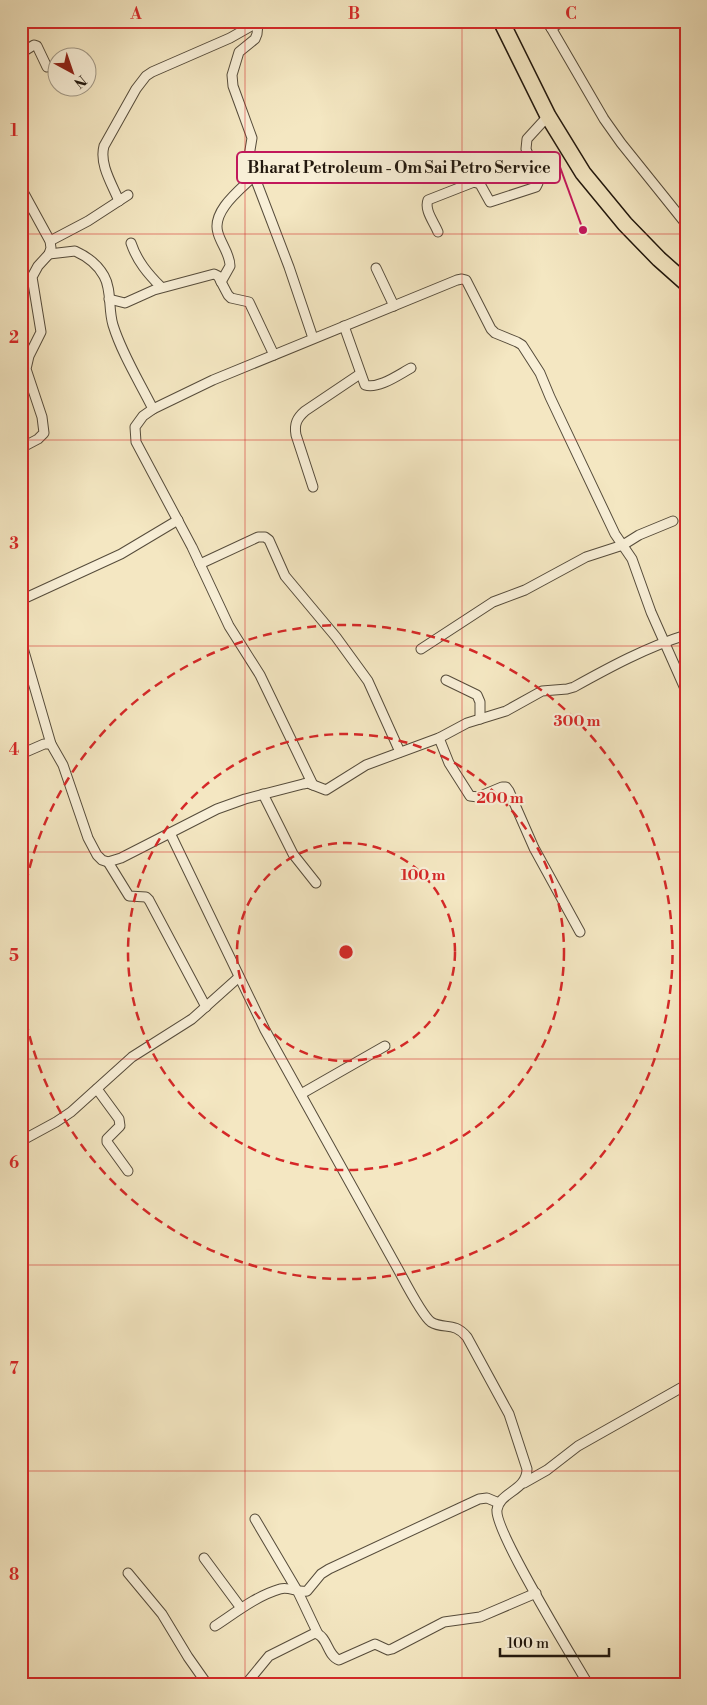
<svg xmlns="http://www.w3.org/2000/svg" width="707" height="1705" font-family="'Libre Bodoni',serif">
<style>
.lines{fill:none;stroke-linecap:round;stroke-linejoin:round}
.street-casing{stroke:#564c3b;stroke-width:11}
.highway-casing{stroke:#22180e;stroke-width:18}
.street{stroke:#f8efd7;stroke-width:9}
.highway{stroke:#f4e7c2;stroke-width:15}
.grid{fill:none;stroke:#d62828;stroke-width:1;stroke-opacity:0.55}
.ring{fill:none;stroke:#d62828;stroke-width:2.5;stroke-dasharray:9 6}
.centre{fill:#d62828;stroke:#f8efd7;stroke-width:2.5}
.ring-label{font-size:15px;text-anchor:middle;font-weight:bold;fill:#d62828;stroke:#f8efd7;stroke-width:4.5;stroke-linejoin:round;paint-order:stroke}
.leader{fill:none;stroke:#c2185b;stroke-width:2}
.callout-dot{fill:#c2185b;stroke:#f8efd7;stroke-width:2}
.callout{fill:#f8efd7;stroke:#c2185b;stroke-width:2}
.callout-label{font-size:16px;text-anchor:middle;font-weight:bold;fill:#22180e}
.neatline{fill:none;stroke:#d62828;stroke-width:2}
.grid-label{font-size:16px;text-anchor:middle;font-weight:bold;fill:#d62828}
</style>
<rect width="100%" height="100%" fill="#f4e7c2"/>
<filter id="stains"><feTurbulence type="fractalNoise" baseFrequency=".004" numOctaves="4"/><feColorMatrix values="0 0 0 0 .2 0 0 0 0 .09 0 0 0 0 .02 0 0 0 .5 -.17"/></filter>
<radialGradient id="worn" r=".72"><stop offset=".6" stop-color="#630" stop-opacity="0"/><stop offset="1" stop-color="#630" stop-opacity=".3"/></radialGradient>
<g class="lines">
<defs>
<g id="street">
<polyline points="547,21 604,119 621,143 686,224"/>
<polyline points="258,23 257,34 255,39 239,52 232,75 233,86 252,138 249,156 252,170 289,267 313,338"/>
<polyline points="551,28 564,21"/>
<polyline points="21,53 34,45 37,46 47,67"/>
<polyline points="21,188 50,241 51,248 49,254 38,266 32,277 41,332 29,356 26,369 42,417 44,433 38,439 21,448"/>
<path d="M119,201C112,184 99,164 104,146L136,89L146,76L152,72L230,38L260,21"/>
<path d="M438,232C434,222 424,210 428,200L474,182L480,184L490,202L536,187L538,183L537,178L526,149L527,139L548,116"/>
<polyline points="50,241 88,221 128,195"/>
<path d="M131,243C137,261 148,274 161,287"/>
<path d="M49,254L75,251C86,256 98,265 104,276C112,290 108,309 113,325C122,354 139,381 153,409"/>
<polyline points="376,268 394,306"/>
<path d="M221,282L230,266C230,254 221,244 218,233C211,211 241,189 254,176"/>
<polyline points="109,299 125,303 154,290 214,274 218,276 228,295 231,298 249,302 274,355"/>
<path d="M344,326L365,385C379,389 398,375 411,368"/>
<path d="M313,487L296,435C294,424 297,418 305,411L360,374"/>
<polyline points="200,564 258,537 265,537 269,540 285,576 336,637 368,681 400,752"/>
<polyline points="21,600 121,554 178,520"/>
<path d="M21,641L51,744L63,765L88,838L97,855L102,860L108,862L121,858L217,809L245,799L303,784L308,783L326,790L366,765L439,738L467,723L506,711L542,691L567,689L574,687C610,667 647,647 686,635"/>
<polyline points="421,649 493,602 525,590 586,557 623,545 639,535 673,521"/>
<polyline points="446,680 477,695 480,702 480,719"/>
<polyline points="439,738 449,763 470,796 478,797 502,787 506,787 509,791 534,848 580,932"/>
<polyline points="21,754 44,744 51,744"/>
<polyline points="313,785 260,675 229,626 192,547 136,442 135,427 143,416 153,409 213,380 457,280 462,279 466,280 491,329 495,333 517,342 522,345 540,373 550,397 615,534 632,559 651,612 686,691"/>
<polyline points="263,794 293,854 316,883"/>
<path d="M170,833L265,1030L399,1271C405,1282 422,1315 431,1322C444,1330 454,1321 467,1337L509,1414L527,1469C527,1491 499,1492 497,1510C494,1530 573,1658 588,1684"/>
<polyline points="108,862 129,896 146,897 149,900 206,1007"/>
<polyline points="97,1089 119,1119 120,1126 107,1139 107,1142 128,1171"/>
<polyline points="301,1094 385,1046"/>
<polyline points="21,1141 56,1122 71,1112 132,1057 192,1019 239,977"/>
<polyline points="21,1224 21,1233"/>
<polyline points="524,1483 547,1470 578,1446 686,1385"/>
<polyline points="255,1519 298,1592 318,1634"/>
<polyline points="204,1558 241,1608"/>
<polyline points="128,1573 162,1614 188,1657 207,1684"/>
<path d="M215,1626C235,1613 256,1596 280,1589C289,1586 297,1593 307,1591L321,1574L329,1569L479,1499L487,1498L499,1503"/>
<path d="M246,1684L269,1656L315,1633C328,1636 327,1656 339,1660L375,1644L388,1650L392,1649L444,1622L480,1617L536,1593"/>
</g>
<polyline id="highway" points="501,21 548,116 583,173 625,224 659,259 686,283"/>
</defs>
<use href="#street" class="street-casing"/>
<use href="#highway" class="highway-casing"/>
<use href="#street" class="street"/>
<use href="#highway" class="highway"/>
</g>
<path class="grid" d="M245,21V1684M462,21V1684M21,234H686M21,440H686M21,646H686M21,852H686M21,1059H686M21,1265H686M21,1471H686"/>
<g class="ring">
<circle cx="346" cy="952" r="109"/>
<circle cx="346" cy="952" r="218"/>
<path d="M21 912A327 327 0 1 1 21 992"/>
</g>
<circle cx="346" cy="952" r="8" class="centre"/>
<g class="ring-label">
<text x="577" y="726">300 m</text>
<text x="500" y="803">200 m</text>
<text x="423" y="880">100 m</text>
</g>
<path class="leader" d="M583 230L560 167"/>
<circle class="callout-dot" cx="583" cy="230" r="5"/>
<rect class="callout" x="237" y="152" width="323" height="31" rx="5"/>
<g class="callout-label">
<text x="399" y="173">Bharat Petroleum - Om Sai Petro Service</text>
</g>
<rect width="707" height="1705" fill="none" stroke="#f4e7c2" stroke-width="55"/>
<g transform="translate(72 72) rotate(140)"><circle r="24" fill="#f8efd7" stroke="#a29987"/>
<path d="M0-4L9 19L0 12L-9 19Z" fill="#8f2418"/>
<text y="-8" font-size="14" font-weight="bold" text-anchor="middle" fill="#22180e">N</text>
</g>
<path d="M500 1648v8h109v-8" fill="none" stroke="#22180e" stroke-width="2.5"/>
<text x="507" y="1648" font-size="15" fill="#22180e" stroke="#f8efd7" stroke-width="4" paint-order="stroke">100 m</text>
<rect x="28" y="28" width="652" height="1650" class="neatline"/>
<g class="grid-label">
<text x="136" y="19">A</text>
<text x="354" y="19">B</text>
<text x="571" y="19">C</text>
<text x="14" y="136">1</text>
<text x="14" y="343">2</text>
<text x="14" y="549">3</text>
<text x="14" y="755">4</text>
<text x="14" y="961">5</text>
<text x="14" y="1168">6</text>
<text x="14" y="1374">7</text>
<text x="14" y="1580">8</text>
</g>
<rect width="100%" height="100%" filter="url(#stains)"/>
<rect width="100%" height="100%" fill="url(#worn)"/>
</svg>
